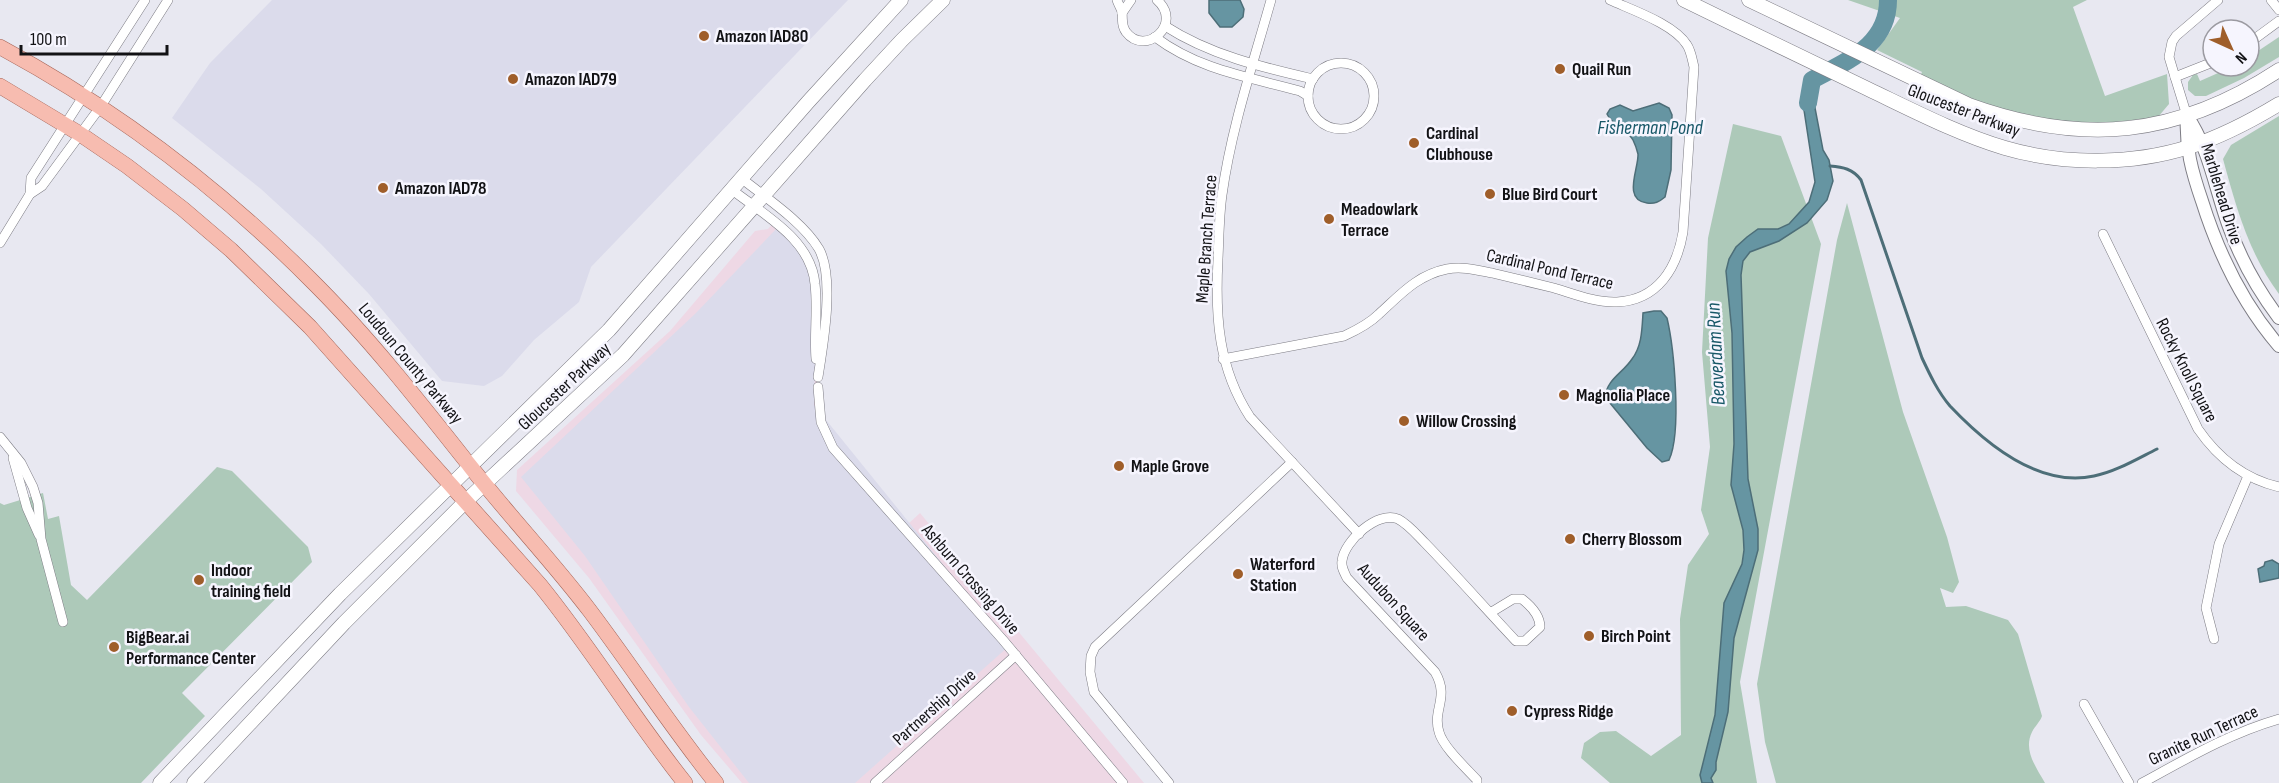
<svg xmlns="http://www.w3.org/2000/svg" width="2279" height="783" font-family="'Sofia Sans Condensed',sans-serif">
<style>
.commercial{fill:#eed8e5}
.built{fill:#dbdbeb}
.green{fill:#adc9b9}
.water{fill:#6695a2;stroke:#4d6e78;stroke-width:1.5}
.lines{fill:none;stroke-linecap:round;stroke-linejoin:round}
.stream{stroke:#4d6e78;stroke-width:3}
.river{stroke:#6695a2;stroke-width:18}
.minor-casing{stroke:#7c7b83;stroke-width:10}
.tertiary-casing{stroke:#7c7b83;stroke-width:14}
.secondary-casing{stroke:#7c7b83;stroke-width:15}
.primary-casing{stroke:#a46457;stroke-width:16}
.minor{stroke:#fff;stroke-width:9}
.tertiary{stroke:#fff;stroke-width:12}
.secondary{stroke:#fff;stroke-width:14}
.primary{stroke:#f7bcb0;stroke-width:15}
.poi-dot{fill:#9f5e2a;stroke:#f6f5fe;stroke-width:2}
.labels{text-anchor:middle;stroke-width:5;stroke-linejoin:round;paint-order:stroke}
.poi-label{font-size:18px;font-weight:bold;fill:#121215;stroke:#f6f5fe;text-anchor:start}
.street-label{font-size:18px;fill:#121215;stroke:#f6f5fe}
.water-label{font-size:20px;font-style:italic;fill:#175767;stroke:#f6f5fe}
</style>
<rect width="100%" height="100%" fill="#e8e8f1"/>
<polygon class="commercial" points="776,220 819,288 818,399 820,421 907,525 920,513 1144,783 742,783 701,735 589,578 516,491 517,470 670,331 755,231 768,229"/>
<g class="built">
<polygon points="272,0 848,0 591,267 579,302 534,340 502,376 484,386 442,381 369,294 321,244 261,189 172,118 210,63"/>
<polygon points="778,227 802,250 817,295 814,405 1009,646 855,783 749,783 689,707 585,556 521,477 696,313"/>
</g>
<g class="green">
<polygon points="1848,0 2087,0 2073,7 2105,96 2167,74 2169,104 2158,117 2103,124 2056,122 1983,104 1920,76 1922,72 1877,50 1900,18"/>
<polygon points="2279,37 2279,57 2244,78 2206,96 2195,96 2188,90 2188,82 2193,75 2197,74 2200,81 2234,66 2249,66 2249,57"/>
<path d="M2279,116V294C2249,254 2236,207 2223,159L2231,145Z"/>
<polygon points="1733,124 1781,136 1821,244 1740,682 1757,783 1610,783 1581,758 1584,743 1600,732 1616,731 1651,756 1681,735 1680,619 1688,565 1709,534 1701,510 1710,447 1702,352 1708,238"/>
<path d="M1847,203L1903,412L1947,537L1959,582L1953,593L1940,588L1946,607L1966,606L2008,620L2018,634L2042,716C2040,722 2035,726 2032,732C2023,750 2036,767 2045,783H1776L1765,742L1757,684L1837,240Z"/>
<polygon points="217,467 232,471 308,547 312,562 182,693 205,716 141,783 0,783 0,503 4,505 43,493 48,519 59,516 71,585 87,600"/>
</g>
<g class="water">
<polygon points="1209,0 1240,0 1244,9 1243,17 1232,27 1220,27 1209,13"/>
<polygon points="1806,80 1812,80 1818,87 1815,108 1823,150 1829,160 1833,181 1827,200 1807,223 1779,241 1750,252 1743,261 1741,275 1748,479 1758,529 1758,550 1734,638 1728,712 1716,762 1716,770 1711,778 1713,783 1702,783 1700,775 1715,715 1724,603 1742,564 1744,550 1743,530 1731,485 1734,444 1732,333 1726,271 1729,259 1736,247 1747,237 1758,229 1778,229 1789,224 1809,202 1815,182 1804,110"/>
<path d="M1659,103L1669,108L1672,115L1671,170L1665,197C1659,202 1655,204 1647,203C1622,200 1639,168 1638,154C1637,150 1635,144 1633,140C1627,129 1612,125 1607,114L1610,109L1620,105L1633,111Z"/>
<path d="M1654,311H1661L1667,318C1674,348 1682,432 1669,460L1662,462L1647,448L1605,397C1607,379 1623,373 1632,359C1642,346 1642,329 1643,313Z"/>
<polygon points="2272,560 2279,564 2279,578 2260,582 2258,569 2264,566 2265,562"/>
</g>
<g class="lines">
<path class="stream" d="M1830,166C1843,167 1853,169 1861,180L1922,358C1930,375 1938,392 1950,406C1985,443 2039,488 2094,476C2115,472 2137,459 2157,449"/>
<path class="river" d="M1808,103L1812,80C1846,61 1888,46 1888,0"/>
<defs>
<g id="minor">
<path d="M1117,0C1118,4 1122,9 1122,13C1123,20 1121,25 1126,32C1145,57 1184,24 1157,0"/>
<path d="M1271,0C1253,64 1231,129 1222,195C1219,216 1219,238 1218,259C1215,316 1218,368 1250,417L1359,534"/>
<polyline points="2271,0 2279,10"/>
<polyline points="1122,13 1131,0"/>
<path d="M1165,26C1210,55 1261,67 1313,79"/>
<path d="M1155,37C1199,70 1249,77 1300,91L1308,96"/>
<polyline points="2249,43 2279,21"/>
<polyline points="2213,62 2175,77 2169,57 2172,42 2176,36 2218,0"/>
<circle cx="1341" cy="96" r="33"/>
<polyline points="2175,77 2187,116"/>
<path d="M741,178C766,198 803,222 819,249C835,278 823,345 818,377"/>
<path d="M731,189C764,215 811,239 815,284C818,309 814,334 816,359"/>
<polyline points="30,194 42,186 101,106 168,0"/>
<path d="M2103,234L2198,429C2218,458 2245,479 2279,487"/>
<polyline points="0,243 30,194 31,178 145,0"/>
<path d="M1223,359L1344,336C1357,330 1369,324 1379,314C1400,295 1417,275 1447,269C1462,266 1477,270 1492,273C1513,278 1534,283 1554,288C1574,294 1596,303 1617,302C1658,300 1677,268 1683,232L1694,67C1692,59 1691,51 1687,45C1674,24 1632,10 1610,0"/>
<polyline points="818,387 821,422 833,448 1003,640 1123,783"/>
<polyline points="0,437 21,463 33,487 38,503 41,539 63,622"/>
<polyline points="13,458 27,508 39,535"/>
<polyline points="2214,639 2206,608 2219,544 2248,476"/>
<polyline points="2084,704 2129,783"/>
<polyline points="875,783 1016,655"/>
<polyline points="1169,783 1094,692 1090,672 1091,656 1095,647 1292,462"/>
<path d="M1477,783V780C1466,768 1443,747 1439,732C1432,709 1450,698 1435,672L1347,578C1344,572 1341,567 1342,561C1344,541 1378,510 1398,519C1408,524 1417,535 1425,543C1456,575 1485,608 1516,641H1525L1540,627C1540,615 1531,606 1522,599H1513L1490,613"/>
<path d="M2142,783C2186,759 2230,733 2279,719"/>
</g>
<g id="tertiary">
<path d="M2187,116C2185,147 2192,172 2202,201C2219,255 2242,303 2279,346"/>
<path d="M2187,116C2209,148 2215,188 2228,224C2240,258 2257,289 2279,318"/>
</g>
<g id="secondary">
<path d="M1684,0C1745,30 1806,59 1868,89C1912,110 1958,134 2005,148C2063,165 2132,165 2189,147C2220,137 2251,121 2279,104"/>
<path d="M1749,0L1969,105C2083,146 2177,137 2279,70"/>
<polyline points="160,783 340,594 609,330 808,102 901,0"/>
<polyline points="194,783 344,623 466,501 623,355 865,80 902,40 943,0"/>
</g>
<g id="primary">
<path d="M0,47C117,110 222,190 315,284C371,340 421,404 470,466C509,516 552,561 590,611C633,668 671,727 716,783"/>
<path d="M0,86L80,134L127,166L183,209L231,250L310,327L540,585C592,649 634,719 685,783"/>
</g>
</defs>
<use href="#minor" class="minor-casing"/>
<use href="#tertiary" class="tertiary-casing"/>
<use href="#secondary" class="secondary-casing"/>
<use href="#primary" class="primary-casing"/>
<use href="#minor" class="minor"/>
<use href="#tertiary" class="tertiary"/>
<use href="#secondary" class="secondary"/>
<use href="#primary" class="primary"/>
</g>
<g class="poi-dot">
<circle cx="704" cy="36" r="6"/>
<circle cx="1560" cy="69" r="6"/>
<circle cx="513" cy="79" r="6"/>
<circle cx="1414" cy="143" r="6"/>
<circle cx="383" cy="188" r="6"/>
<circle cx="1490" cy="194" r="6"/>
<circle cx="1329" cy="219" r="6"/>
<circle cx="1564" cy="395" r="6"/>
<circle cx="1404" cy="421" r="6"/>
<circle cx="1119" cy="466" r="6"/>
<circle cx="1570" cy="539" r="6"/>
<circle cx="1238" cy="574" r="6"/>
<circle cx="199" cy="580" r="6"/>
<circle cx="1589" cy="636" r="6"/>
<circle cx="114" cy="647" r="6"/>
<circle cx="1512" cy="711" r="6"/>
</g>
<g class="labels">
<g class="poi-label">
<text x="716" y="42">Amazon IAD80</text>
<text x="1572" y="75">Quail Run</text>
<text x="525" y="85">Amazon IAD79</text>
<text x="1426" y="139">Cardinal<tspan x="1426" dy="21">Clubhouse</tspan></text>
<text x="395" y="194">Amazon IAD78</text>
<text x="1502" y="200">Blue Bird Court</text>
<text x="1341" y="215">Meadowlark<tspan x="1341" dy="21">Terrace</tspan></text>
<text x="1576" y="401">Magnolia Place</text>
<text x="1416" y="427">Willow Crossing</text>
<text x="1131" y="472">Maple Grove</text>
<text x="1582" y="545">Cherry Blossom</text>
<text x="1250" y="570">Waterford<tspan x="1250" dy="21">Station</tspan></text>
<text x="211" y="576">Indoor<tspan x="211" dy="21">training field</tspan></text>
<text x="1601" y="642">Birch Point</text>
<text x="126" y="643">BigBear.ai<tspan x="126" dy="21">Performance Center</tspan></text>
<text x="1524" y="717">Cypress Ridge</text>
</g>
<g class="street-label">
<text transform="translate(1964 110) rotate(21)" y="6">Gloucester Parkway</text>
<text transform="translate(2222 194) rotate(73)" y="6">Marblehead Drive</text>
<text transform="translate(1206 239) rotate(-86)" y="6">Maple Branch Terrace</text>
<text transform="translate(1550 269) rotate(13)" y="6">Cardinal Pond Terrace</text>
<text transform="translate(411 363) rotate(50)" y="6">Loudoun County Parkway</text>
<text transform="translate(2187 370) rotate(63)" y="6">Rocky Knoll Square</text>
<text transform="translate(564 386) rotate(-43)" y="6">Gloucester Parkway</text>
<text transform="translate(971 579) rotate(49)" y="6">Ashburn Crossing Drive</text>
<text transform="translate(1394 602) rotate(48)" y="6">Audubon Square</text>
<text transform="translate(934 707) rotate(-42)" y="6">Partnership Drive</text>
<text transform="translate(2203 735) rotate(-25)" y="6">Granite Run Terrace</text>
</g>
<g class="water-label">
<text x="1650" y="134">Fisherman Pond</text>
<text transform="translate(1715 354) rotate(-93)" y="7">Beaverdam Run</text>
</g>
</g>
<g transform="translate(2231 48) rotate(135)"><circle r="28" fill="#f6f5fe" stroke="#9b9aa1" stroke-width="1.5"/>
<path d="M0-4.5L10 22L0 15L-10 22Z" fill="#9f5e2a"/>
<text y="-9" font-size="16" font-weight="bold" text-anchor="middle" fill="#121215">N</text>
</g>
<path d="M21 45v9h146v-9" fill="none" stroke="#121215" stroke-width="3"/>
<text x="30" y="45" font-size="18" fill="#121215" stroke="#f6f5fe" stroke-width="4.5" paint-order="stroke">100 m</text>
</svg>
